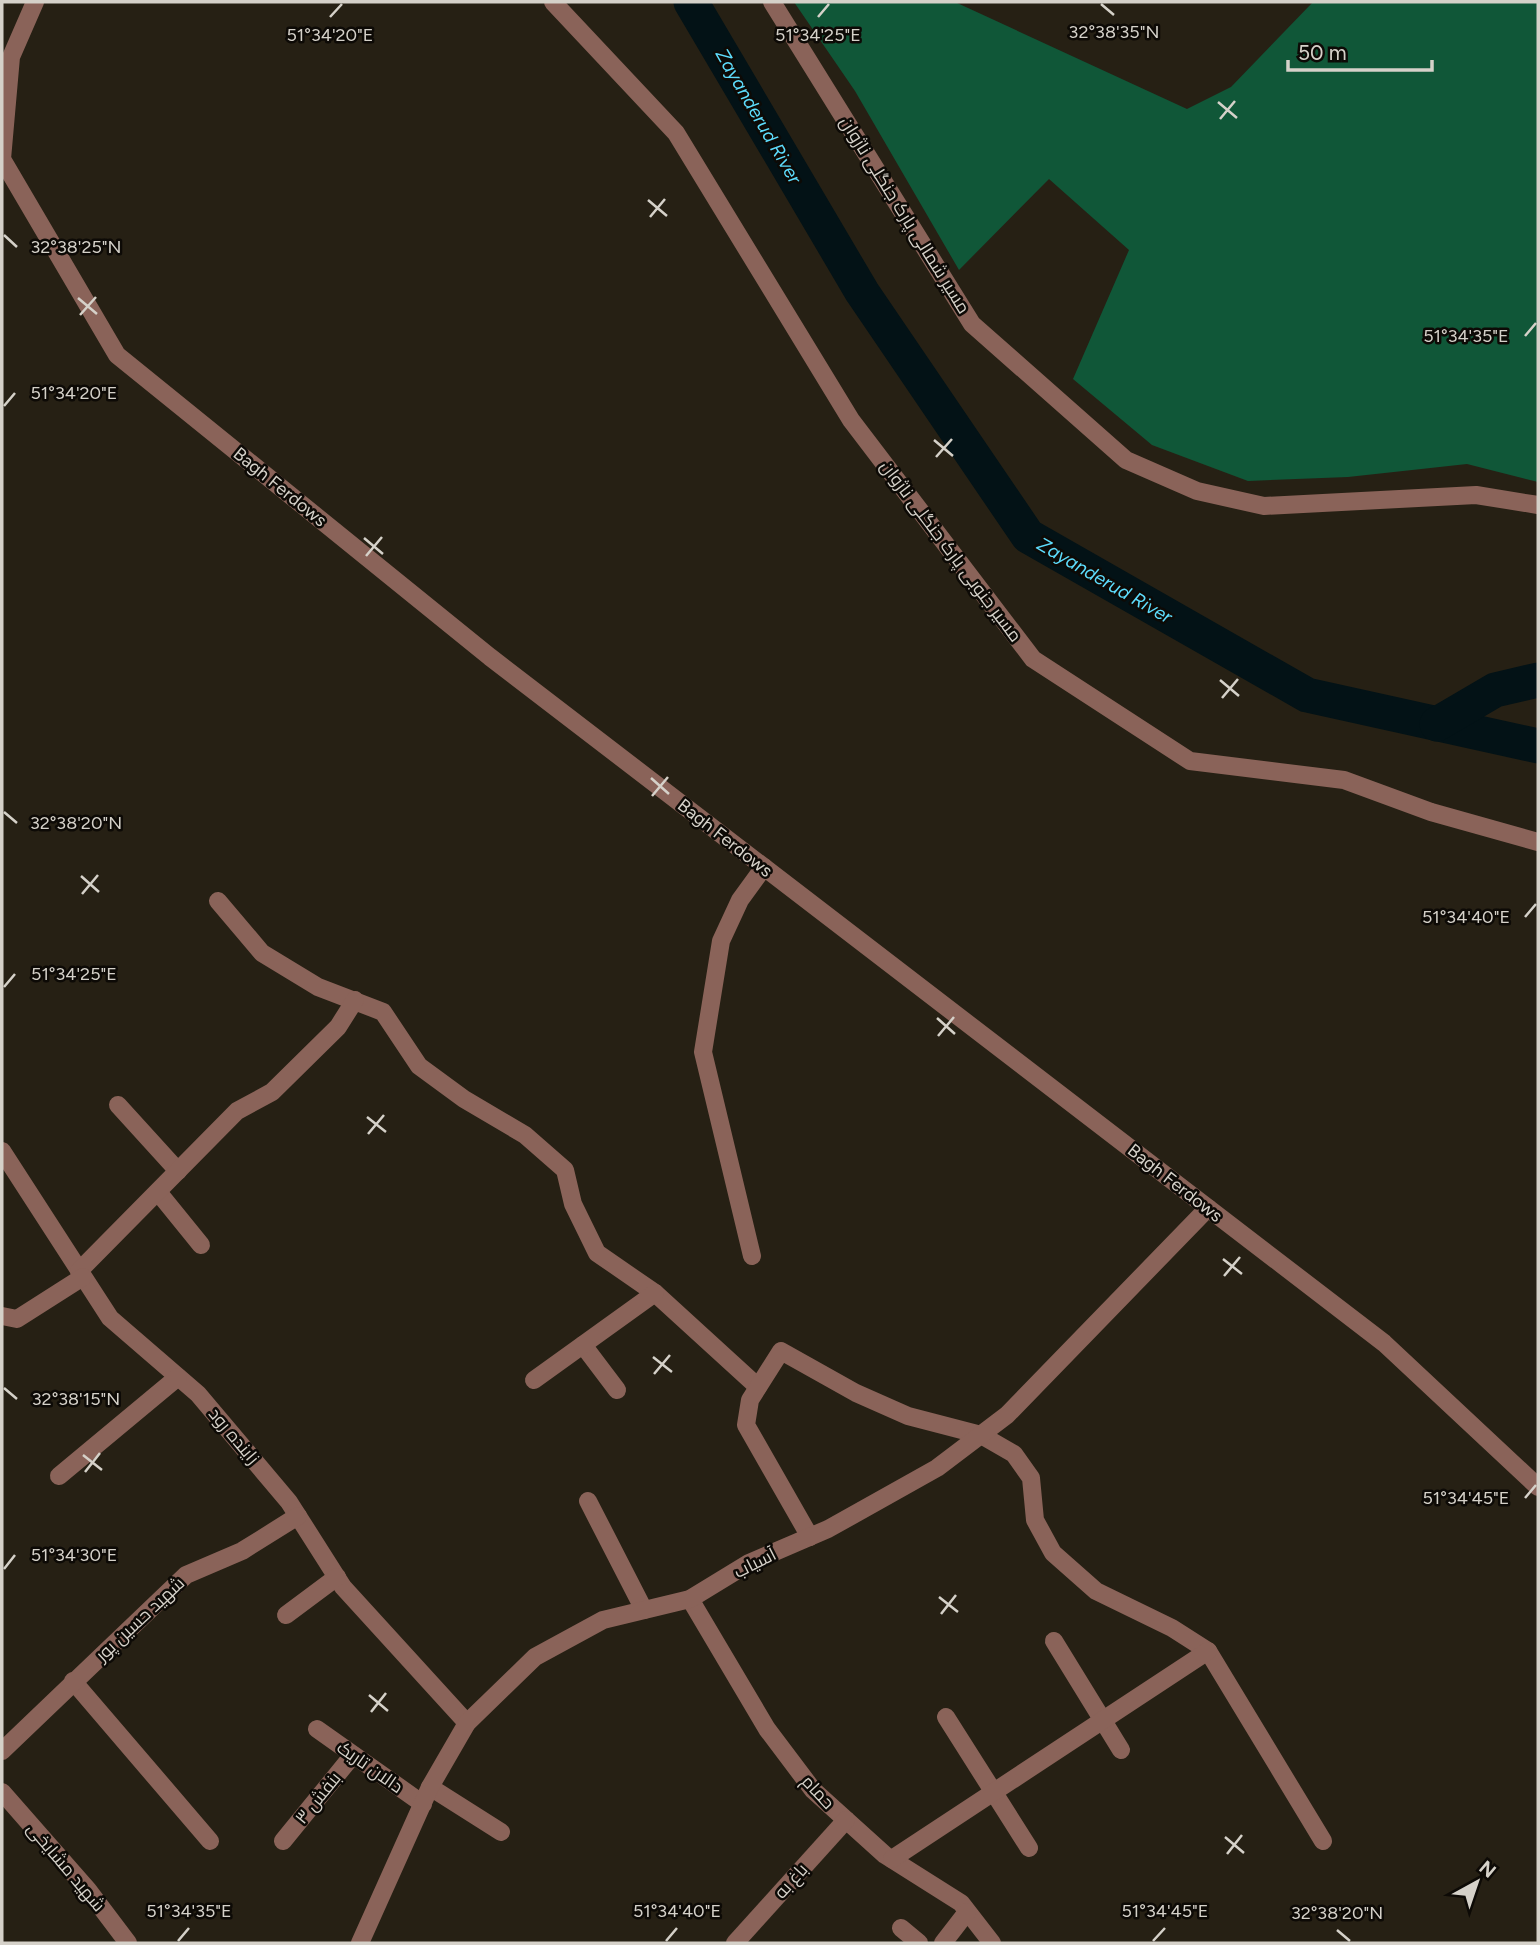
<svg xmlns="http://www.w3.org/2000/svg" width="1540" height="1945" font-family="Figtree,Cairo,sans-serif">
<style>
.green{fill:#105738}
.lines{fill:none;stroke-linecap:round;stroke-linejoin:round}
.river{stroke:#031216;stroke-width:35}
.minor{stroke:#8a6359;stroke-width:18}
.ticks{fill:none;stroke:#d5d1c9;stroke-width:2.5}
.labels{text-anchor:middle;stroke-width:5;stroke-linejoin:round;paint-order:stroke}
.street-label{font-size:18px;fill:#d5d1c9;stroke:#0d0a06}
.water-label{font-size:19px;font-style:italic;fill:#5ddcfc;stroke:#0d0a06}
.ticks-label{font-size:18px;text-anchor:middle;fill:#d5d1c9;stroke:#0d0a06;stroke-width:5;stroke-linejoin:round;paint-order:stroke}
</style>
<rect width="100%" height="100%" fill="#262014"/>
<polygon class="green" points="794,2 955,2 1187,109 1231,87 1313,2 1538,2 1538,482 1467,464 1348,477 1248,481 1152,445 1073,379 1129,250 1049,179 959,270 855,91"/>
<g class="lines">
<g class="river">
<polyline points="691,2 862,292 1028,536 1307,695 1538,746"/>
<polyline points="1437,724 1495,690 1538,680"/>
</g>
<g class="minor">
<polyline points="35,2 11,57 2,159 117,355 490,657 1384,1343 1538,1487"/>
<polyline points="553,2 676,133 851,420 1033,659 1190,761 1344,780 1431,812 1538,842"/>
<polyline points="772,2 972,324 1126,460 1197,491 1264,506 1476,495 1538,505"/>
<polyline points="218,901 262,953 318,987 383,1012 419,1066 464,1099 525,1135 565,1170 573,1204 597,1253 655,1293 758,1387"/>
<polyline points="118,1105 178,1171"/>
<polyline points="2,1151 110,1318 198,1394 289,1502 343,1587 467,1723"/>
<polyline points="158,1192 201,1245"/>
<polyline points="752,1256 703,1052 721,941 740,900 764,867"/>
<polyline points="79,1271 237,1111 272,1092 338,1027 355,1000"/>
<polyline points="2,1316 17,1319 83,1277"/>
<polyline points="583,1345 617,1390"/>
<polyline points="534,1380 655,1293"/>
<polyline points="59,1476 178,1377"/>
<polyline points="588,1501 644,1610"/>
<polyline points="810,1537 746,1425 750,1400 781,1351 856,1393 908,1416 981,1435 1014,1454 1031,1478 1035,1520 1053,1553 1096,1591 1172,1628 1208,1651 1323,1841"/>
<polyline points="690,1599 767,1729 813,1790 885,1855 961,1903 992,1943"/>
<polyline points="286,1615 337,1577"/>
<polyline points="1054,1641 1121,1750"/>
<polyline points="73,1681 210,1841"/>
<polyline points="946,1717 1029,1848"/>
<polyline points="317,1729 423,1804"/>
<polyline points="2,1751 186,1575 242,1551 298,1516"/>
<polyline points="430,1787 501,1832"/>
<polyline points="2,1792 88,1890 128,1943"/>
<polyline points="283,1841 353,1755"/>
<polyline points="892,1859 1208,1651"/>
<polyline points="901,1928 919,1943"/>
<polyline points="360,1943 430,1787 467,1723 535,1657 603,1620 690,1599 749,1563 828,1529 937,1468 1007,1415 1208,1208"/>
<polyline points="735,1943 846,1820"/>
<polyline points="943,1943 967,1912"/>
</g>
</g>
<path class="ticks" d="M1101,4L1114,15M330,17L342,4M818,17L829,4M1218,102L1237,118M1220,119L1235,101M648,200L667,216M650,217L665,199M4,235L17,247M78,298L97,314M80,315L96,297M1525,336L1536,323M4,406L15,393M934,440L953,456M936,457L952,439M364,538L383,554M366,556L382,537M1220,680L1239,696M1222,698L1238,679M651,778L669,794M652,796L668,777M4,812L17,823M81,876L99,892M82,894L98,875M1525,917L1536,904M4,987L15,974M937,1018L955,1034M938,1036L954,1017M367,1117L386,1132M368,1134L384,1115M1223,1259L1242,1274M1224,1276L1240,1257M653,1357L672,1372M654,1374L670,1355M4,1388L17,1399M83,1455L102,1470M85,1472L100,1453M1525,1498L1536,1485M4,1569L15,1555M939,1597L958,1612M941,1614L956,1595M369,1695L388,1711M371,1712L386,1693M1225,1837L1244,1853M1227,1854L1242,1835M1337,1930L1350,1941M178,1941L189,1928M666,1941L677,1928M1153,1941L1165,1928"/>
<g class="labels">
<g class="street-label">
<text transform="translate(905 215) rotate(58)" y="6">مسیر شمالی پارک جنگلی ناژوان</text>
<text transform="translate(280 487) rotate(39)" y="6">Bagh Ferdows</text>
<text transform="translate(951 551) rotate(53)" y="6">مسیر جنوبی پارک جنگلی ناژوان</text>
<text transform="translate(725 838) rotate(38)" y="6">Bagh Ferdows</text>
<text transform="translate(1175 1183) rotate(38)" y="6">Bagh Ferdows</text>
<text transform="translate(234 1436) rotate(50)" y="6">زاینده رود</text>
<text transform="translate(755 1563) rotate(-27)" y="6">آسیاب</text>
<text transform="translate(140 1619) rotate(-43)" y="6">شهید حسین پور</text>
<text transform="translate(370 1767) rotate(35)" y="6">دالان تاریک</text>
<text transform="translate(818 1792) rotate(47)" y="6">حمام</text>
<text transform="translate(318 1798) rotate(-51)" y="6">بنفش ۳</text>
<text transform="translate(66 1867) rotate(50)" y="6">شهید مشایخی</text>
<text transform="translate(791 1881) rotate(-48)" y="6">باغ به</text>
</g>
<g class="water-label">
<text transform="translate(759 116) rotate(60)" y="7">Zayanderud River</text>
<text transform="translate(1105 580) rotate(30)" y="7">Zayanderud River</text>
</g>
</g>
<g class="ticks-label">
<text x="1114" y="38">32°38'35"N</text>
<text x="330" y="41">51°34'20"E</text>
<text x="818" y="41">51°34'25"E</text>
<text x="76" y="253">32°38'25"N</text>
<text x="1466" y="342">51°34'35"E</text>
<text x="74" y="399">51°34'20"E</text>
<text x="76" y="829">32°38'20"N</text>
<text x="1466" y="923">51°34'40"E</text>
<text x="74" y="980">51°34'25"E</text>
<text x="76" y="1405">32°38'15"N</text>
<text x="1466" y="1504">51°34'45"E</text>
<text x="74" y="1561">51°34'30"E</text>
<text x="189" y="1917">51°34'35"E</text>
<text x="677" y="1917">51°34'40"E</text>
<text x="1165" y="1917">51°34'45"E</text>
<text x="1337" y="1919">32°38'20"N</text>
</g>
<rect width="1540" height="1945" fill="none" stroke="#d5d1c9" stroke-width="7"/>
<g transform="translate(1477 1882) rotate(40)" stroke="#0d0a06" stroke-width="5" paint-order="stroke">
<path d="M0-5L12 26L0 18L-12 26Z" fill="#d5d1c9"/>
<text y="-10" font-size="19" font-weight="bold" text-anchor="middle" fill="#d5d1c9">N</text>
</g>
<path d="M1288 60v10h144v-10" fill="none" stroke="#d5d1c9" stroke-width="3.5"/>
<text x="1298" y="60" font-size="21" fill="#d5d1c9" stroke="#0d0a06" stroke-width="5" paint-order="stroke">50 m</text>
</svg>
